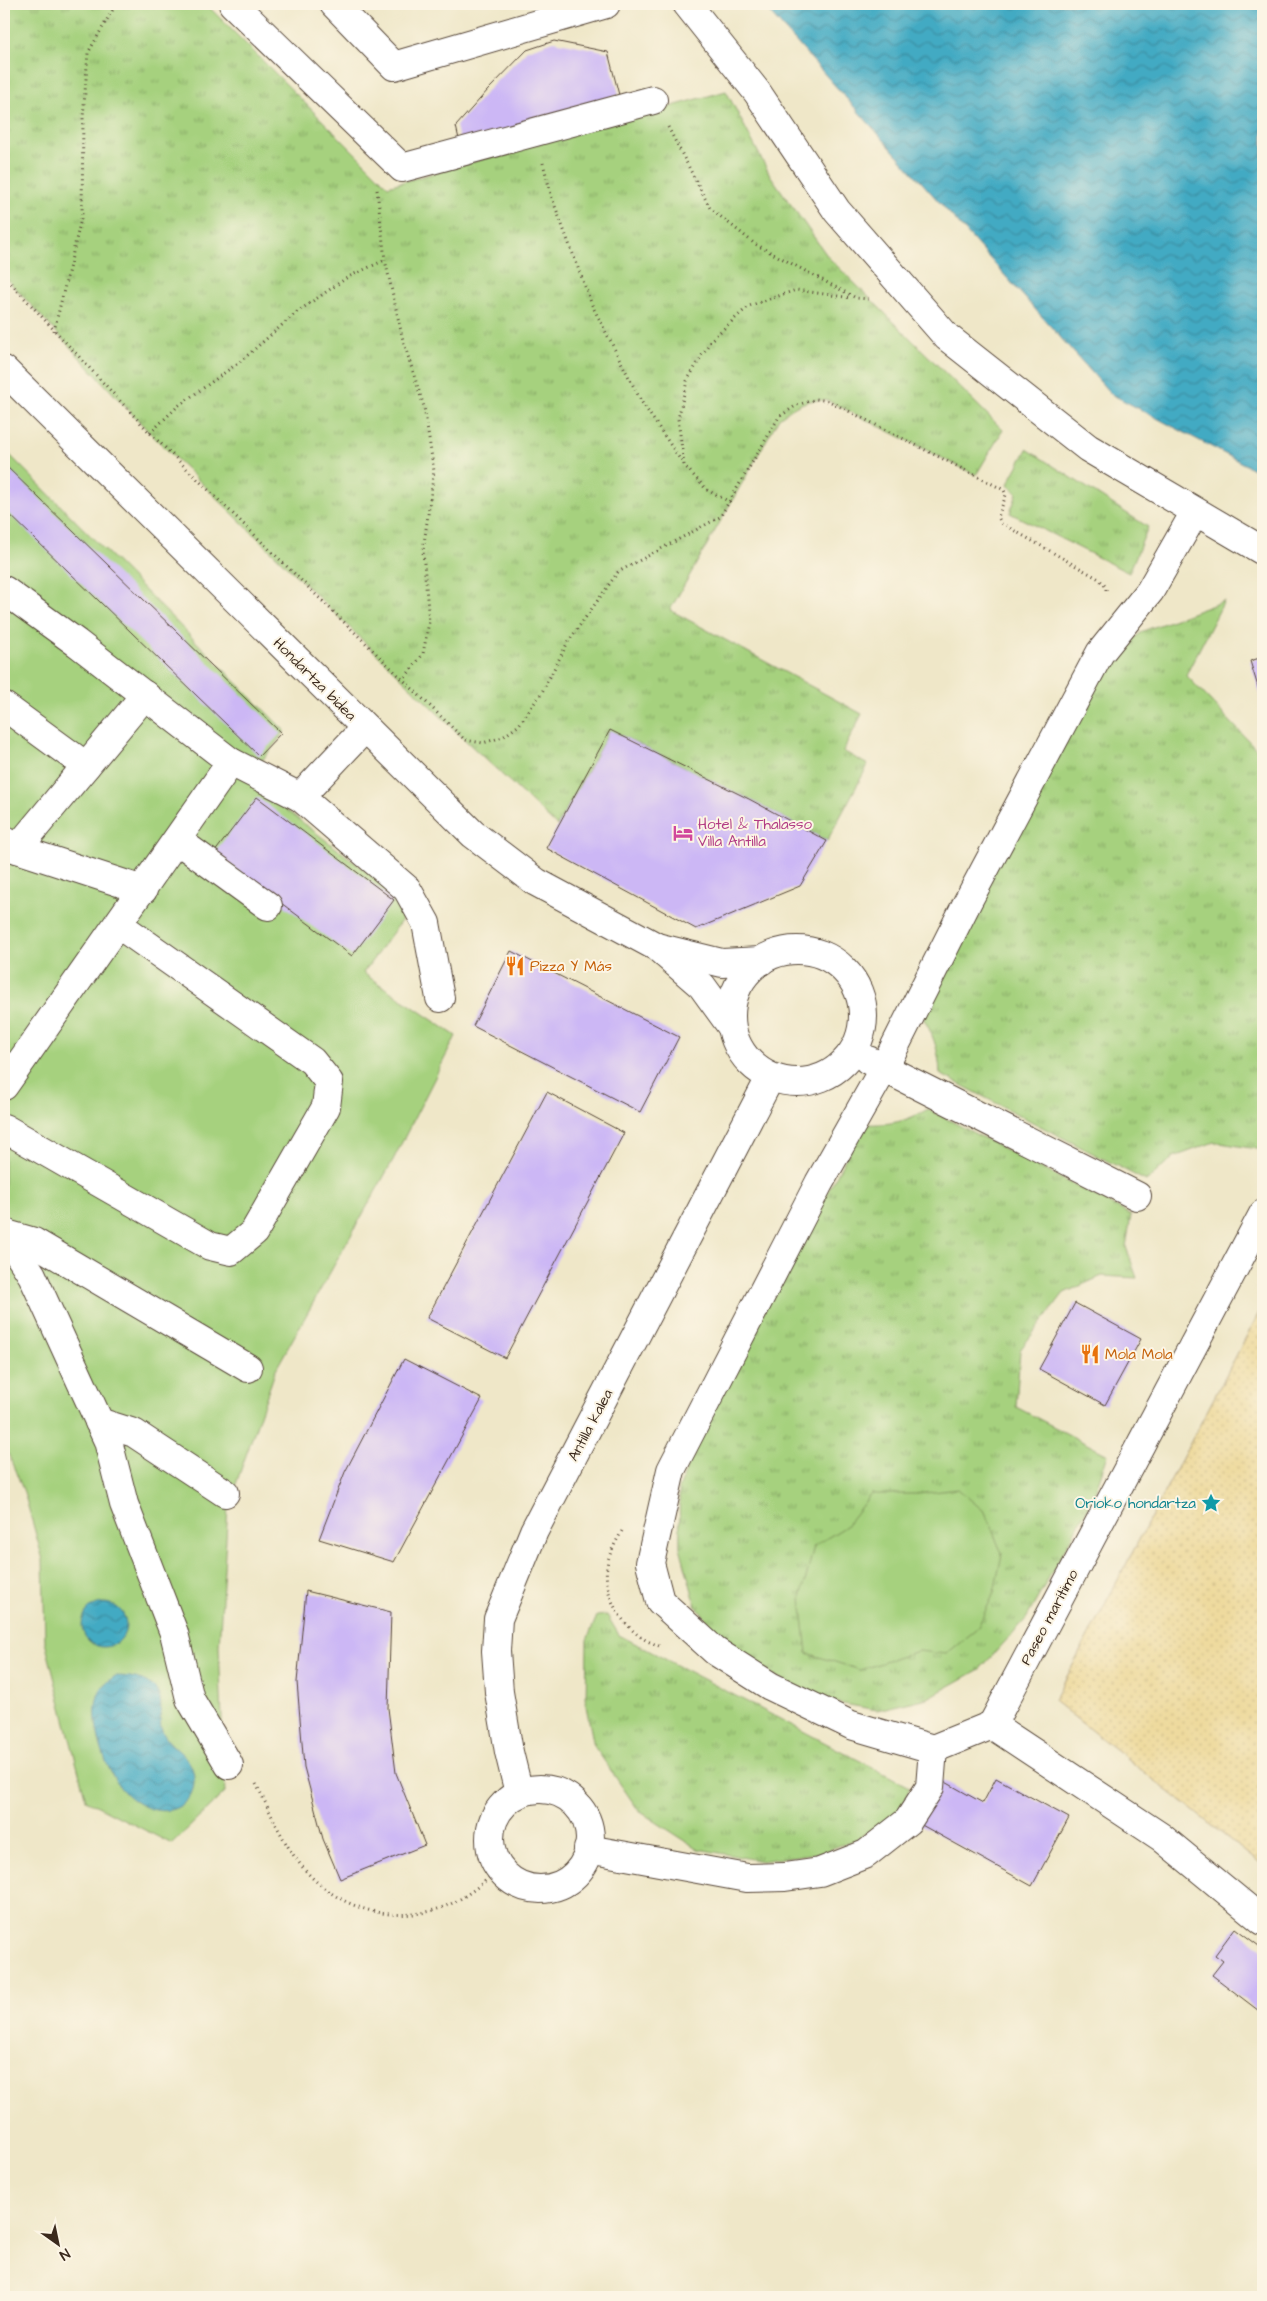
<svg xmlns="http://www.w3.org/2000/svg" width="1267" height="2301" font-family="'Architects Daughter',sans-serif">
<style>
.grass{fill:url(#grass-tufts);stroke:#707e4e}
.sand{fill:url(#sand-dots);stroke:#94825e}
.park{fill:#a6d17e;stroke:#707e4e}
.water{fill:url(#water-waves);stroke:#3f6a70}
.building{fill:#ccb7f5}
.lines{fill:none;stroke-linecap:round;stroke-linejoin:round}
.minor-casing{stroke:#564638;stroke-width:30}
.path{stroke:#564638;stroke-width:3;stroke-dasharray:1 4;stroke-linecap:butt}
.minor{stroke:#fff;stroke-width:28}
.labels{text-anchor:middle;stroke-width:4;stroke-linejoin:round;paint-order:stroke}
.street-label{font-size:15px;fill:#3b2a1e;stroke:#fcf5e5}
.hotel-label{font-size:15px;fill:#b23c85;stroke:#fcf5e5;text-anchor:start}
.food-label{font-size:15px;fill:#c56008;stroke:#fcf5e5;text-anchor:start}
.culture-label{font-size:15px;fill:#0d838f;stroke:#fcf5e5;text-anchor:end}
</style>
<defs>
<pattern id="grass-tufts" width="24" height="20" patternUnits="userSpaceOnUse" patternTransform="scale(1.25)"><rect width="24" height="20" fill="#a6d17e"/><path d="M3 7l-1-3M5 7V3M7 7l1-3M15 17l-1-3M17 17v-4M19 17l1-3" fill="none" stroke="#88aa67"/></pattern>
<pattern id="sand-dots" width="8" height="8" patternUnits="userSpaceOnUse" patternTransform="scale(1.25)"><rect width="8" height="8" fill="#eeda9e"/><path d="M2 2h.1M6 6h.1" fill="none" stroke="#cdbb88" stroke-width="1.8" stroke-linecap="round"/></pattern>
<pattern id="water-waves" width="16" height="10" patternUnits="userSpaceOnUse" patternTransform="scale(1.25)"><rect width="16" height="10" fill="#43aac3"/><path d="M0 5q4-4 8 0t8 0" fill="none" stroke="#398b9e"/></pattern>
</defs>
<rect width="100%" height="100%" fill="#fcf5e5"/>
<filter id="ink" filterUnits="userSpaceOnUse"><feTurbulence type="fractalNoise" baseFrequency=".02" numOctaves="2"/><feDisplacementMap in="SourceGraphic" scale="10" xChannelSelector="R" yChannelSelector="G"/><feConvolveMatrix kernelMatrix="1 2 1 2 8 2 1 2 1" color-interpolation-filters="sRGB"/></filter>
<filter id="wash" filterUnits="userSpaceOnUse"><feTurbulence type="fractalNoise" baseFrequency=".0096" numOctaves="4" result="noise"/><feDisplacementMap in="SourceGraphic" scale="20" xChannelSelector="R" yChannelSelector="G"/><feGaussianBlur stdDeviation="1.12" result="paint"/><feColorMatrix in="noise" values="0 0 0 0 0 0 0 0 0 0 0 0 0 0 0 0 0 1.4 0 .05"/><feComposite in="paint" operator="in"/></filter>
<g filter="url(#wash)">
<rect width="100%" height="100%" fill="#efe7c8"/>
<g class="grass">
<path d="M4,4H206L388,186L726,91L770,175L828,257L1003,430L976,475L829,401C808,397 795,406 779,418L670,610L862,714L843,751L868,765L827,841L749,799L610,730L557,826L465,740L150,433L4,276Z"/>
<polygon points="1027,449 1148,527 1129,573 1010,513 1017,494 1008,484"/>
<path d="M1224,601L1186,675L1263,756V1150L1214,1142L1174,1157L1146,1181L940,1074C939,1050 933,1033 920,1013L1087,686L1119,651L1143,631Z"/>
<path d="M928,1109L1131,1215L1126,1247L1137,1278L1102,1276L1064,1293L1020,1350L1016,1407L1108,1455L1092,1500L1026,1619L980,1669L928,1698L877,1710L816,1699L732,1652L696,1606L680,1547L679,1489L701,1429L864,1124C891,1125 905,1122 928,1109Z"/>
<polygon points="607,1615 619,1635 910,1787 900,1811 861,1837 823,1852 762,1861 698,1849 639,1811 594,1746 586,1706 587,1640 597,1616"/>
</g>
<polygon class="sand" points="1263,1305 1263,1866 1054,1701"/>
<g class="park">
<polygon points="4,449 285,731 247,780 412,906 363,973 456,1036 392,1162 276,1369 228,1507 219,1646 225,1792 172,1844 86,1800 45,1642 43,1560 24,1492 4,1444"/>
<polygon points="958,1489 985,1512 1002,1554 994,1593 977,1629 946,1654 918,1651 860,1670 807,1653 801,1598 814,1546 845,1527 871,1494 917,1494"/>
</g>
<g class="water">
<polygon points="762,4 1263,4 1263,474 1111,394"/>
<circle cx="104" cy="1625" r="22"/>
<path d="M115,1676C129,1676 147,1678 156,1690C165,1703 158,1713 161,1727C168,1752 196,1752 194,1783C194,1788 191,1796 187,1800C169,1820 140,1809 124,1792C105,1772 86,1714 101,1689C104,1685 110,1680 115,1676Z"/>
</g>
<g id="blocks">
<g class="building">
<polygon points="554,41 608,52 619,95 460,144 456,126 488,90 527,50"/>
<polygon points="4,464 281,733 259,756 4,509"/>
<polygon points="1263,657 1263,703 1250,661"/>
<polygon points="610,730 749,799 827,841 800,886 696,929 546,848"/>
<polygon points="257,797 394,900 352,956 214,853"/>
<polygon points="511,951 679,1037 640,1112 473,1026"/>
<polygon points="547,1092 624,1133 505,1358 427,1318"/>
<polygon points="1075,1303 1141,1339 1105,1405 1039,1369"/>
<polygon points="404,1359 482,1399 394,1562 319,1539 345,1472"/>
<polygon points="306,1591 391,1612 388,1708 396,1773 425,1845 340,1879 323,1839 304,1767 297,1682"/>
<polygon points="996,1778 1069,1818 1032,1886 918,1823 942,1780 983,1803"/>
<polygon points="1235,1928 1263,1949 1263,2014 1212,1975 1223,1961 1215,1955"/>
</g>
</g>
</g>
<g filter="url(#ink)">
<use href="#blocks" fill-opacity="0" stroke="#564638" stroke-width="1"/>
<g class="lines">
<defs>
<g id="minor">
<polyline points="233,4 402,168 653,100"/>
<polyline points="334,4 394,66 606,4"/>
<polyline points="687,4 757,92 837,211 947,337 1088,448 1263,551"/>
<polyline points="4,370 473,834 536,882 657,947 702,986 731,1026"/>
<polyline points="4,590 77,643 231,762 300,797 407,889 426,923 440,998"/>
<polyline points="4,706 86,766"/>
<polyline points="300,797 365,728"/>
<polyline points="4,840 17,849 143,890"/>
<polyline points="177,840 268,906"/>
<polyline points="17,849 145,695"/>
<polyline points="661,948 722,963 761,961"/>
<circle cx="797" cy="1016" r="66"/>
<polyline points="868,1060 1137,1196"/>
<polyline points="4,1086 231,762"/>
<polyline points="4,1128 210,1246 231,1251 254,1232 326,1107 329,1082 312,1061 119,925"/>
<polyline points="1263,1214 992,1725 1161,1837 1263,1921"/>
<polyline points="4,1232 32,1275 108,1441 124,1504 174,1633 190,1699 229,1765"/>
<polyline points="6,1234 34,1242 248,1368"/>
<polyline points="99,1422 134,1433 225,1493"/>
<polyline points="992,1725 933,1749 851,1725 770,1686 715,1651 660,1601 650,1563 671,1470 819,1183 884,1068 968,901 1100,653 1150,591 1195,512"/>
<circle cx="540" cy="1839" r="50"/>
<polyline points="519,1793 509,1752 499,1692 496,1651 498,1619 534,1531 770,1078"/>
<polyline points="588,1849 747,1878 785,1877 820,1872 866,1854 908,1821 930,1787 933,1749"/>
</g>
</defs>
<use href="#minor" class="minor-casing"/>
<g class="path">
<polyline points="668,127 710,208 755,244 856,298 869,299"/>
<polyline points="543,163 552,198 592,305 641,401 684,465"/>
<polyline points="377,190 385,260 403,340 424,407 434,471 423,551 429,622 423,654 403,680"/>
<polyline points="4,276 150,433 465,740 483,743 503,737 519,725 542,692 568,642 618,572 720,517 779,417 797,405 816,399 829,401 1004,490 1006,495 998,517 1001,523 1099,579 1106,587 1106,592"/>
<polyline points="54,331 82,215 83,118 88,53 116,4"/>
<polyline points="150,433 178,406 241,361 297,312 348,277 385,260"/>
<polyline points="730,502 707,490 684,465 678,419 687,381 711,340 749,306 796,290 852,298"/>
<path d="M622,1531C618,1538 614,1545 611,1552C598,1582 614,1616 638,1635C644,1640 652,1643 659,1646"/>
<path d="M256,1784C270,1810 281,1840 300,1864C334,1908 393,1927 446,1906C466,1898 482,1883 499,1870"/>
</g>
<use href="#minor" class="minor"/>
</g>
</g>
<defs>
<symbol id="hotel-bare" viewBox="-9 -9 18 18"><path d="M-6-4.5h1.5V1H6V5H4.5V3h-9V5H-6ZM-4 0a1.8 1.8 0 1 1 3.6 0ZM.5 0V-2.5h3Q6-2.5 6 0Z" fill="#d1479c" stroke="#fcf5e5" stroke-width="2.5" paint-order="stroke"/></symbol>
<symbol id="restaurant-bare" viewBox="-9 -9 18 18"><path d="M-5-6h1v4h1v-4h1v4h1v-4h1v5L-1.5 .5V6h-2V.5L-5-1ZM5-6V6H3V1.5H1.5Q1.5-4 5-6Z" fill="#e8710a" stroke="#fcf5e5" stroke-width="2.5" paint-order="stroke"/></symbol>
<symbol id="sight-bare" viewBox="-9 -9 18 18"><path d="M0-6L1.8-2.2L6-1.7L2.9 1.2L3.7 5.4L0 3.3L-3.7 5.4L-2.9 1.2L-6-1.7L-1.8-2.2Z" fill="#0f9aa8" stroke="#fcf5e5" stroke-width="2.5" paint-order="stroke"/></symbol>
</defs>
<g fill-rule="evenodd">
<use href="#hotel-bare" x="669" y="819" width="28" height="28"/>
<use href="#restaurant-bare" x="501" y="952" width="28" height="28"/>
<use href="#restaurant-bare" x="1076" y="1340" width="28" height="28"/>
<use href="#sight-bare" x="1197" y="1489" width="28" height="28"/>
</g>
<g class="labels">
<g class="street-label">
<text transform="translate(315 679) rotate(45)" y="5">Hondartza bidea</text>
<text transform="translate(590 1425) rotate(-62)" y="5">Antilla kalea</text>
<text transform="translate(1049 1617) rotate(-62)" y="5">Paseo marítimo</text>
</g>
<g class="hotel-label">
<text x="698" y="829">Hotel &amp; Thalasso<tspan x="698" dy="17">Villa Antilla</tspan></text>
</g>
<g class="food-label">
<text x="530" y="971">Pizza Y Más</text>
<text x="1105" y="1359">Mola Mola</text>
</g>
<g class="culture-label">
<text x="1196" y="1508">Orioko hondartza</text>
</g>
</g>
<rect width="1267" height="2301" fill="none" stroke="#fcf5e5" stroke-width="20"/>
<g transform="translate(58 2244) rotate(147)" stroke="#fcf5e5" stroke-width="4" paint-order="stroke">
<path d="M0-4L9 19L0 12L-9 19Z" fill="#3b2a1e"/>
<text y="-8" font-size="14" font-weight="bold" text-anchor="middle" fill="#3b2a1e">N</text>
</g>
</svg>
